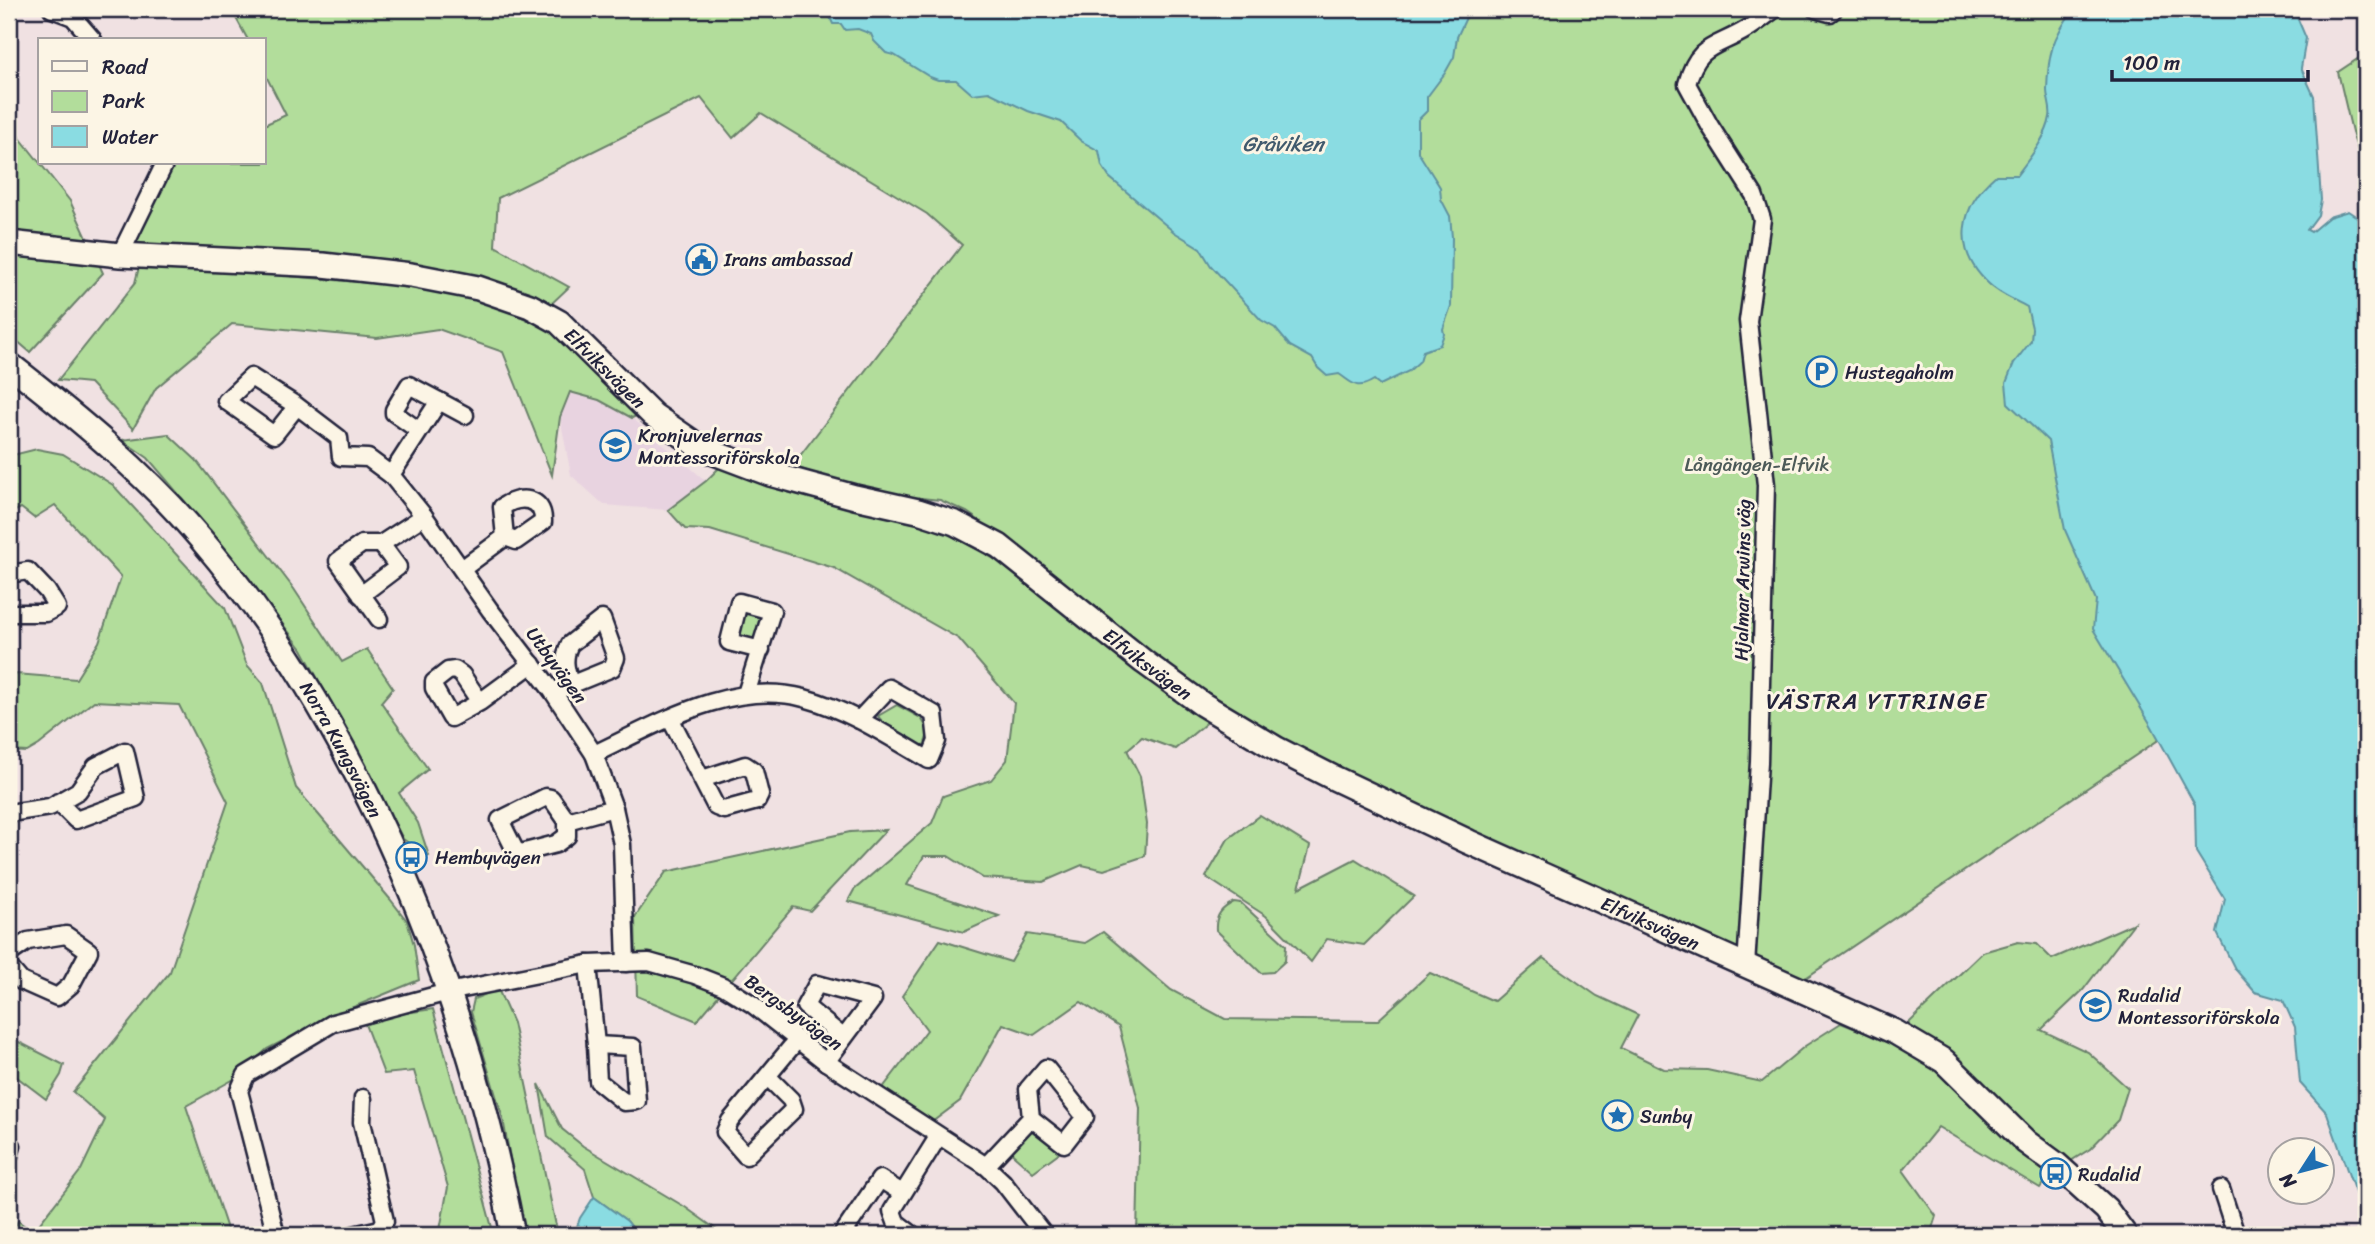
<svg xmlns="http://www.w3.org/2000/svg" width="2375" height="1244" font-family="Sriracha,sans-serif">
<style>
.built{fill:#e8d3e0}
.green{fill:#b2dd9b;stroke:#6a806b;stroke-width:2}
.water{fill:#8adce2;stroke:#60929f;stroke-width:2}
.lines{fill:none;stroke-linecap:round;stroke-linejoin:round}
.street-casing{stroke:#22223b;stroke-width:21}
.secondary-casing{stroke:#22223b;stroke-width:28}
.street{stroke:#fcf5e5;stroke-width:16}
.secondary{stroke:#fcf5e5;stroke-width:23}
.labels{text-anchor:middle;stroke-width:6;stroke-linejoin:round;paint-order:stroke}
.poi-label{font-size:19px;fill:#22223b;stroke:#fcf5e5;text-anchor:start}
.street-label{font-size:19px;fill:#22223b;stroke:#fcf5e5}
.park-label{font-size:19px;fill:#4d5a58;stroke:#fcf5e5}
.water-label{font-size:21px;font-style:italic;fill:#415a6d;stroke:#fcf5e5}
.quarter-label{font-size:23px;letter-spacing:2px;fill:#22223b;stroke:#fcf5e5}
</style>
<rect width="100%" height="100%" fill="#f0e1e2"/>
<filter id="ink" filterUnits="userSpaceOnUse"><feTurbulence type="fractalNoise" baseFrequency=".0143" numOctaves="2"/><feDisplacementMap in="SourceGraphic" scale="14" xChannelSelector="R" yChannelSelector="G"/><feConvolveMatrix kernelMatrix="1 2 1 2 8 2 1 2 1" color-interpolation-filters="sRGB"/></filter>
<g filter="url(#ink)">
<polygon class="built" points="570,391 599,400 632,418 706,481 668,510 604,505 571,475 560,417"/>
<g class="green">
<polygon points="231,9 2185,9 2326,627 1801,981 1384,795 1221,706 1076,597 1030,556 967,512 940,500 873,493 792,466 962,245 927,214 761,113 733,138 701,98 498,198 495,246 569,287 548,307 289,256 161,245 121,245 161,170 175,163 264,163 264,125 286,115 264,72 264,40 248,40"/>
<polygon points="2362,56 2366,59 2366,174 2353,136 2338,72"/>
<polygon points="9,124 70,201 103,273 30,352 9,334"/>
<polygon points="139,267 194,268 382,284 473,296 549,329 587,359 640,414 632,418 599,400 570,392 560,417 552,475 503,352 438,329 377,338 232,324 156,388 133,429 90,383 58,380 135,283"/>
<polygon points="168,434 196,460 294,589 342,662 367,649 393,688 381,702 428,769 399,793 418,823 429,856 421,859 414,847 403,839 302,649 210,531 148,458 122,440"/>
<polygon points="37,449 63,454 113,485 225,608 247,665 263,683 296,788 390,899 407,921 414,945 419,980 334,1015 267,1049 236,1078 186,1106 229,1235 9,1235 18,1221 33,1232 81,1170 105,1120 73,1092 170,972 228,802 179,705 94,701 39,745 27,752 9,751 9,677 16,674 76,679 99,642 121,577 55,505 34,518 21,508 9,514 9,456"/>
<polygon points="724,463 854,508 942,530 1018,572 1210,720 1175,749 1142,737 1127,750 1140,776 1147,824 1145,856 1104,870 1082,865 1043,882 983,878 948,856 924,856 907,885 999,916 964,932 848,901 854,890 932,823 943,796 991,780 1007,760 1014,703 959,639 834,568 710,530 685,529 668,510 706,481"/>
<polygon points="746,609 765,618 759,642 737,637 741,612"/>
<polygon points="897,705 921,718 929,731 924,746 913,747 889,730 878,716"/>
<polygon points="1260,815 1310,846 1299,888 1355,859 1414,896 1364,945 1327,939 1311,962 1266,916 1206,877 1228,839"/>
<polygon points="886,830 810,911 793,907 697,1021 637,996 635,917 666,872 850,832"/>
<path d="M1234,902L1241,903L1286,945L1285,961L1273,972L1261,973L1216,930C1215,915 1222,908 1234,902Z"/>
<polygon points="2134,923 2083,990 2041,1030 2088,1052 2128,1088 2118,1120 2090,1149 2050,1174 2040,1188 1938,1127 1903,1170 1936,1216 1930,1235 1137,1235 1140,1108 1119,1027 1081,1002 1034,1035 1003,1024 960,1101 932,1122 882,1089 927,1030 902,996 940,940 1011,962 1027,934 1085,943 1103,932 1171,990 1225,1019 1377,1021 1430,973 1494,1001 1543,958 1597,996 1638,1015 1621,1048 1664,1069 1707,1070 1762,1082 1805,1046 1841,1023 1889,1042 1983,952 2018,942 2037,944 2052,959"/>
<polygon points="498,989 513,1023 558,1235 524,1235 503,1119 471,1012 474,999"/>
<polygon points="433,1009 494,1235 439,1235 448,1187 414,1071 384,1074 363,1019"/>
<polygon points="9,1037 64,1065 61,1075 46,1099 9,1071"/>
<polygon points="539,1084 562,1129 583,1146 685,1207 724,1235 638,1235 627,1221 594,1197 585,1169 548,1137"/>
<polygon points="1028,1127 1056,1145 1060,1152 1033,1172 1008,1150"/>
</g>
<g class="water">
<path d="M816,9H1470L1457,37L1454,57L1445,73L1427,97V111L1418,120V152L1440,187L1441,199L1450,216L1452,237L1451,306L1443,329L1444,334L1440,345L1423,351L1420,361L1409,371L1380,385L1374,380C1356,391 1353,383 1339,374L1327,376L1318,368L1312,358L1290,346L1275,328L1261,320L1211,266L1200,248L1174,232L1109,177L1102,166L1099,151L1081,141L1061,122L1028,111L989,92L972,94L956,80H938L930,77L894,55L886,53L874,41L871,34L858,29L845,30L841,24H833L828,13H819Z"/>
<path d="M2074,9H2296L2297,17L2306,38L2301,68L2314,96L2321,200L2318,215L2307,230L2311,232L2329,217L2348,211L2366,223V1224L2327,1113L2300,1083L2295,1027L2283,1000L2255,992L2235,969L2217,933L2225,899L2196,852L2195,805L2151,725L2093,629L2096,600L2065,530L2048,441L2008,403L2006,383L2014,363L2031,341L2032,328L2027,307C2015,300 1999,294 1989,284C1951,249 1960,206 1996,175H2017C2029,159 2047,137 2050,117C2052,109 2047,99 2047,90C2048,54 2052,38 2074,9Z"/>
<polygon points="594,1197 627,1221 638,1235 574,1235 580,1218"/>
</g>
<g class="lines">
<defs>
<g id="street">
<polyline points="52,9 73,17 93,40"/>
<polyline points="1815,9 1830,13 1834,9"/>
<polyline points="120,255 165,163"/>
<polyline points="439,401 465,415"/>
<polyline points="297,406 274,435 226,401 251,377 297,406 339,438 341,457 368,458 391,475 424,516 490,610 553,692 594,754 614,808 622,844 626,963"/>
<polyline points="391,475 439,401 409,385 394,410 394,413 418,430"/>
<path d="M462,569L505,537L516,541L543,522C544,496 519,495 502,507L505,537"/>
<polyline points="9,574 28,571 47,591 57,607 46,613 9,613"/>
<polyline points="361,595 398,567 381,544"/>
<polyline points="379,619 338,561 362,544 381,544 424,516"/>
<path d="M553,692L612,668L616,658L602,619L570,644C562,659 566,669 570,684"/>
<polyline points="746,694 772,611 739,602 729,642 761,650"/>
<polyline points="480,702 462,675 455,670 448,671 434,682 434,688 451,718 480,702 532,664"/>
<polyline points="670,718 716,807 724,810 757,801 760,795 754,771 745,765 702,779"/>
<path d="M594,754C658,724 731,679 804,698C849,710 890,737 929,760L937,741L934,714L889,688L859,720"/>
<polyline points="9,813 50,807 78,791 96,766 125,751 136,798 76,820 58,802"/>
<polyline points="567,821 551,798 546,797 500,820 515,850 521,853 556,844 567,836 567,821 614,808"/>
<polyline points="9,954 28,941 66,935 89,951 71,985 57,997 21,981 9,967"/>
<polyline points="588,964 596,1045"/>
<path d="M1746,966L1759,762L1766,485L1748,321L1762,219L1754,195L1710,126L1687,84C1698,43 1716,48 1747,29C1757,23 1766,15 1775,9"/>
<polygon points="596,1045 633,1047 637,1101 624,1102 598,1081"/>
<polyline points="826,1062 873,999 817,984 805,1006 844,1038"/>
<polyline points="768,1077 791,1100 794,1109 746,1156 725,1132 730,1121 797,1040"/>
<polyline points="9,1143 12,1146 9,1156"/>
<polyline points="986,1166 1031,1118 1064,1144 1085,1117 1046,1068 1028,1089 1031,1118"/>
<polyline points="2221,1189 2236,1235"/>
<polyline points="276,1235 239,1091 246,1075 333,1023 448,992 588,964 649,962 695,975 723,986 752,1004 826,1062 986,1166 1003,1182 1044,1235"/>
<polyline points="353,1235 380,1229 385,1221 362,1122 363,1098"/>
<polyline points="842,1235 880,1179 902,1193"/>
<polyline points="913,1235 896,1222 892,1211 938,1137"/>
</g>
<g id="secondary">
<path id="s1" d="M9,243L120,255L323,265L411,275L478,288L530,306L559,322L653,415L701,448L770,474L855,497L918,511L955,523L999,546L1144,662L1202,704L1277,749L1334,778L1469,842L1895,1032L1944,1061L2026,1142L2056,1164L2106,1209L2125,1235"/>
<path id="s2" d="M9,364C77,417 144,472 200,538C362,727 467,992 513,1235"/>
</g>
</defs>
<use href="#street" class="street-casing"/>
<use href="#secondary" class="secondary-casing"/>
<use href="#street" class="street"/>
<use href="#secondary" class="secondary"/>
</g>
</g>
<defs>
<symbol id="civic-ring" viewBox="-11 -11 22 22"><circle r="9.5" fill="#fcf5e5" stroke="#1f6fb2" stroke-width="1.5"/><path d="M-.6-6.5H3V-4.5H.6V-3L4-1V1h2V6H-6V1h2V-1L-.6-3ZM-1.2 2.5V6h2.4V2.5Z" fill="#1f6fb2"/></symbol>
<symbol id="parking-ring" viewBox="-11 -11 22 22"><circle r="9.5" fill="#fcf5e5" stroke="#1f6fb2" stroke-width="1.5"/><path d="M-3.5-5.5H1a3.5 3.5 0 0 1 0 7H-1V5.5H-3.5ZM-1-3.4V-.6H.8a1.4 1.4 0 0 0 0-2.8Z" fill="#1f6fb2"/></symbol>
<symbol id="school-ring" viewBox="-11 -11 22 22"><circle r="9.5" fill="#fcf5e5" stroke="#1f6fb2" stroke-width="1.5"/><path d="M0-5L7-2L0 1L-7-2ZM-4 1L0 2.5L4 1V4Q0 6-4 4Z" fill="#1f6fb2"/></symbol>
<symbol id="bus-ring" viewBox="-11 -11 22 22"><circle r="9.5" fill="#fcf5e5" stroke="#1f6fb2" stroke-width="1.5"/><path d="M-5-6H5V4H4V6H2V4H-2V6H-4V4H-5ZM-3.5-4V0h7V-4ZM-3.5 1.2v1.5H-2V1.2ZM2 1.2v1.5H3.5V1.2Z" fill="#1f6fb2"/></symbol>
<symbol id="sight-ring" viewBox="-11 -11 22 22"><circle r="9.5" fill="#fcf5e5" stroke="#1f6fb2" stroke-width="1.5"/><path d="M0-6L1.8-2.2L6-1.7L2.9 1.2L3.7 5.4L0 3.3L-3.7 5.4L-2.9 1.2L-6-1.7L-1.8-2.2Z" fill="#1f6fb2"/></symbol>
</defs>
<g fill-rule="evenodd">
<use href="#civic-ring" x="684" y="242" width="35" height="35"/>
<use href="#parking-ring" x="1804" y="354" width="35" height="35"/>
<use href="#school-ring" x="598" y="428" width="35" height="35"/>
<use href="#bus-ring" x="394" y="840" width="35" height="35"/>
<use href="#school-ring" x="2078" y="988" width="35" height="35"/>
<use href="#sight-ring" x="1600" y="1098" width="35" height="35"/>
<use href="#bus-ring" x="2038" y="1156" width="35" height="35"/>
</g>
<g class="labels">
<g class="poi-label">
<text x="724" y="266">Irans ambassad</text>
<text x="1845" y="379">Hustegaholm</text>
<text x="638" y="442">Kronjuvelernas<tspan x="638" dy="22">Montessoriförskola</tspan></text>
<text x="435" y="864">Hembyvägen</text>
<text x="2118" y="1002">Rudalid<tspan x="2118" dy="22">Montessoriförskola</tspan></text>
<text x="1640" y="1123">Sunby</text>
<text x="2078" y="1181">Rudalid</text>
</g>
<g class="street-label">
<text dy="7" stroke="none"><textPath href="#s1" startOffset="625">Elfviksvägen</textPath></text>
<text transform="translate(1742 580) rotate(-89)" y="7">Hjalmar Arwins väg</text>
<text dy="7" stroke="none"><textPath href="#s1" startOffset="1255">Elfviksvägen</textPath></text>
<text transform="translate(557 665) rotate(54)" y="7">Utbyvägen</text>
<text dy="7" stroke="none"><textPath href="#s2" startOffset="514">Norra Kungsvägen</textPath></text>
<text dy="7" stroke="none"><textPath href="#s1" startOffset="1822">Elfviksvägen</textPath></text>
<text transform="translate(794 1012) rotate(36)" y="7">Bergsbyvägen</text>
</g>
<g class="park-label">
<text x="1757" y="471">Långängen-Elfvik</text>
</g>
<g class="water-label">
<text x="1283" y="151">Gråviken</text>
</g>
<g class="quarter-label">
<text x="1877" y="709">VÄSTRA YTTRINGE</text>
</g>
</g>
<rect width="2375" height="1244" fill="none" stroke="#fcf5e5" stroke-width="35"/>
<rect x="18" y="18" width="2340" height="1209" fill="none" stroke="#22223b" stroke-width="2.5" filter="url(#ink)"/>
<rect x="38" y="38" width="228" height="126" fill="#fcf5e5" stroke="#a5a1a1" stroke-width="2"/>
<rect x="52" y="61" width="35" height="10" fill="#fcf5e5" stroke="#a5a1a1" stroke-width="2"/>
<text x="102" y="74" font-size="21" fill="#22223b">Road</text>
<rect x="52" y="91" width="35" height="21" fill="#b2dd9b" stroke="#a5a1a1" stroke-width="2"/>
<text x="102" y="108" font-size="21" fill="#22223b">Park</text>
<rect x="52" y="126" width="35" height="21" fill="#8adce2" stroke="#a5a1a1" stroke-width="2"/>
<text x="102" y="144" font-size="21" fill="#22223b">Water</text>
<g transform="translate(2301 1171) rotate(234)"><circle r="33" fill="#fcf5e5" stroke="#a5a1a1" stroke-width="2"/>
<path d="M0-5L12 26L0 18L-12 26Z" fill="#1f6fb2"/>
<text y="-10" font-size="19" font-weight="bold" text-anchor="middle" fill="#22223b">N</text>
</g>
<path d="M2112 70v10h196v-10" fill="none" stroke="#22223b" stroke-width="3.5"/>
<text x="2123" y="70" font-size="21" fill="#22223b" stroke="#fcf5e5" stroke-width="5" paint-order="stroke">100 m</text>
</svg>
